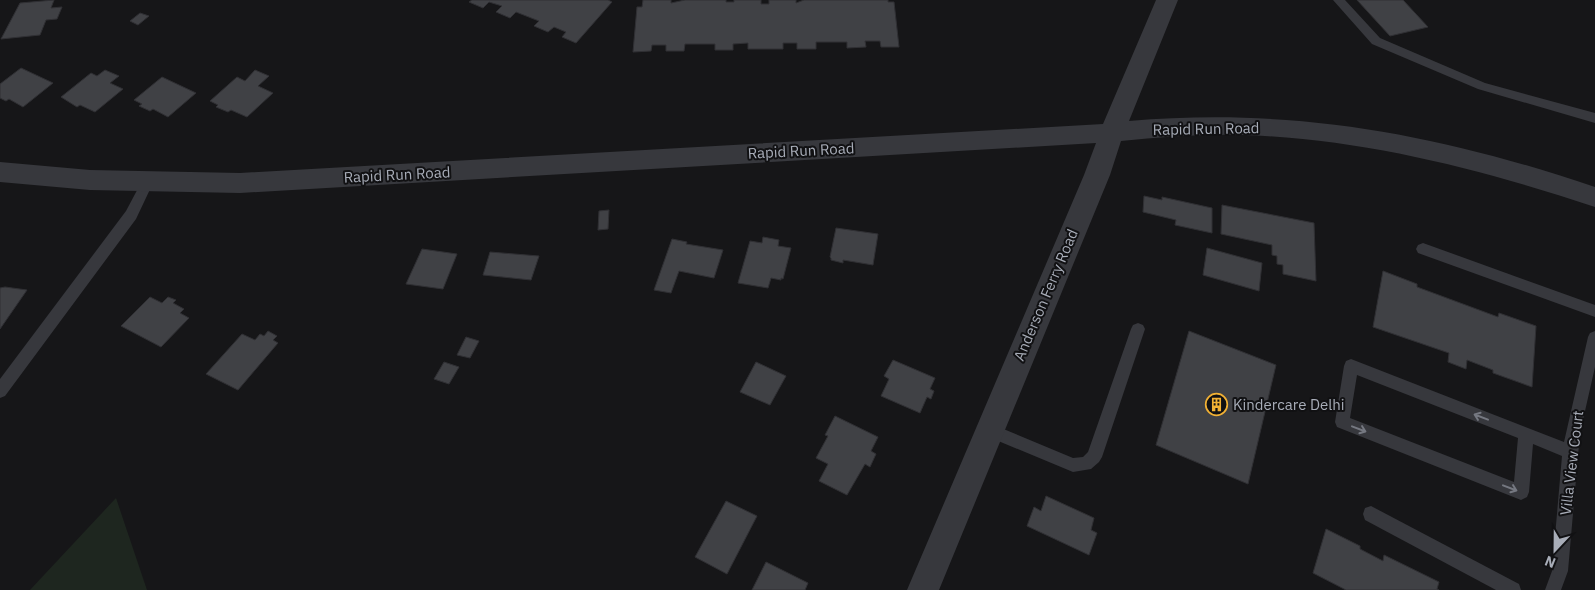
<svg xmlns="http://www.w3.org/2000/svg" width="1595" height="590" font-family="'IBM Plex Sans',sans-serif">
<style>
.green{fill:#1e261f}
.building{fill:#404145;stroke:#303034}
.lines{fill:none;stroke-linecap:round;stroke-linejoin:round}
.service{fill:#37383d;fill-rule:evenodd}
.tertiary{fill:#37383d;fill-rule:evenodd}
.oneway{stroke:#757881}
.labels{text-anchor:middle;stroke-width:4;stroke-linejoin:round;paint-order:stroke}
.street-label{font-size:15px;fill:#a8adb8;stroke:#111113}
.poi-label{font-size:15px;fill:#a8adb8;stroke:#111113;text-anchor:start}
</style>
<rect width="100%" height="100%" fill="#161618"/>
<polygon class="green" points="116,498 147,590 30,590"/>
<g class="building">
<polygon points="54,0 51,8 62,7 57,19 46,20 40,35 1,39 20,3"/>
<polygon points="472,0 608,0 612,2 576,43 562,37 566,32 554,27 548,32 534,26 539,21 516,12 510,18 496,12 502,6 489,2 483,8 469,2"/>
<polygon points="643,0 671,0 671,3 685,0 726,0 726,2 734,2 734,0 761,0 761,4 769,4 769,0 796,0 796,3 804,0 888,0 888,2 894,2 899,47 881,47 880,41 865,41 866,47 847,48 847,42 816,42 816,49 797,49 797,43 783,43 783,49 748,49 748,43 733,44 733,50 715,50 715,44 685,44 684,51 666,51 666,45 652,45 651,51 633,52 637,7 642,7"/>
<polygon points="1357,0 1403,0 1428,27 1390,36"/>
<polygon points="140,13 149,16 138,25 130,21"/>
<polygon points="21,68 53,83 23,107 9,99 6,101 0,98 0,84"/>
<polygon points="105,70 119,76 110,83 123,89 95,112 80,105 77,107 61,97 91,73 97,76"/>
<polygon points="255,70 269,76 258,86 273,93 247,117 231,110 228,112 216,107 218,105 210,101 237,77 245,81"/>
<polygon points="162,77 196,93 168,117 153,109 150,111 139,106 142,104 134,100"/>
<polygon points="1144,196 1162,200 1162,197 1212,208 1212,233 1175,225 1176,220 1143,212"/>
<polygon points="1222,205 1314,223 1316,281 1283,274 1283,265 1277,264 1277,256 1272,255 1272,245 1221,234"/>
<polygon points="609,210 608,229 598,230 599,211"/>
<polygon points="836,228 878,234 873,265 843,260 843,263 831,260 831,258 830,257"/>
<polygon points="763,237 779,240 778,246 791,248 783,279 781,278 781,280 771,278 768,288 738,283 750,241 762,243"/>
<polygon points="672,239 687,242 686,244 723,250 714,278 679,271 671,293 654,290"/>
<polygon points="1207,248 1262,263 1259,291 1203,275"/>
<polygon points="422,249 457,254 443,289 406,284"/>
<polygon points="490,252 539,256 531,280 483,275"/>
<polygon points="1383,271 1417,284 1417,287 1498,317 1499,313 1536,326 1532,387 1493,373 1493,370 1467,360 1466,369 1448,362 1449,353 1373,327"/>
<polygon points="5,287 27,290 0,329 0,288"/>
<polygon points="150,297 162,303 168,297 176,300 173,303 184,309 180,313 189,318 161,347 121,326"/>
<polygon points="268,331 277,336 273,340 278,343 238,390 206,374 242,334 255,340 260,334 264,336"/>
<polygon points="1189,331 1276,365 1248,484 1156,445"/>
<polygon points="466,337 479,341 470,358 457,355"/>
<polygon points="893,360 935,378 930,389 934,391 931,399 927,397 920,413 881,396 889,379 884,376"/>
<polygon points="444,362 459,367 449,384 434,379"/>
<polygon points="756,362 786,376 770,405 740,392"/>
<polygon points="835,416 878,437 871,451 876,454 870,467 865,464 847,495 819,481 828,464 816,458 828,436 825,435"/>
<polygon points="1046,496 1094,518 1091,530 1097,533 1089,555 1027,526 1034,507 1041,511"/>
<polygon points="726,501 757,516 727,574 695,557"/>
<polygon points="1326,529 1360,546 1360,549 1383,561 1384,555 1439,582 1437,589 1439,590 1346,590 1313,573"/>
<polygon points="766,562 808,583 805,590 752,590"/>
</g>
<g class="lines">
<g class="service">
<polygon points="1333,0 1345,0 1380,38 1485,83 1595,113 1595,123 1478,89 1372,44"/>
<polygon points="147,178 151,179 153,183 136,219 5,396 0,398 0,379 126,211 143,179"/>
<polygon points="1423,243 1595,305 1595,317 1418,253 1416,249 1418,245"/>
<polygon points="1138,323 1143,325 1145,329 1102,457 1099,462 1091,469 1073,472 984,435 982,430 984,425 989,423 1073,458 1083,457 1088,452 1131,329 1133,325"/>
<path d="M1595,331V367L1580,433L1568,571L1561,590H1545L1552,571L1562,456L1533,444L1529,492L1527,497L1521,500L1337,427L1335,422L1344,366L1346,361L1351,359L1564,442L1588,337L1590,333ZM1357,375L1518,438L1514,482L1350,418Z"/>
<polygon points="1371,506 1519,584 1521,590 1496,590 1365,520 1363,514 1365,508"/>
</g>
<path class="tertiary" d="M1156,0H1178L1129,121C1295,107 1438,134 1595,187V207C1480,169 1364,139 1243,135C1202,134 1161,137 1121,141L1110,175L939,590H907L1084,175L1096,143L240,193L90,190L0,182V162L90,170L240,173L1103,124Z"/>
</g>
<defs><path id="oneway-shaft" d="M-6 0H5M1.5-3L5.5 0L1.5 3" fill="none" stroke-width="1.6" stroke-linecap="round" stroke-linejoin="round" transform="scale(1.25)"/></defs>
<g class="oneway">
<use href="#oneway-shaft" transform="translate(1481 417) rotate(-159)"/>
<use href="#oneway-shaft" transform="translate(1359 429) rotate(21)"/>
<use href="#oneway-shaft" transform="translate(1510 488) rotate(21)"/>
</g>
<defs>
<symbol id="building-ring" viewBox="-11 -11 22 22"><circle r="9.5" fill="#111113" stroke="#f2b134" stroke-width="1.5"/><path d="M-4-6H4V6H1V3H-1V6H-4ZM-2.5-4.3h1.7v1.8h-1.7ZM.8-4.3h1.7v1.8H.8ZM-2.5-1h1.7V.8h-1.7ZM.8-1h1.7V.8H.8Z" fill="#f2b134"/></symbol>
</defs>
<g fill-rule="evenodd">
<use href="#building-ring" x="1204" y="392" width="25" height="25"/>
</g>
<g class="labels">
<g class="street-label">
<text transform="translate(1206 129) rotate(-1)" y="5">Rapid Run Road</text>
<text transform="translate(801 151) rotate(-3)" y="5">Rapid Run Road</text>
<text transform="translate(397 175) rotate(-3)" y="5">Rapid Run Road</text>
<text transform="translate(1046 295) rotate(-67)" y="5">Anderson Ferry Road</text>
<text transform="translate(1572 463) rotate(-83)" y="5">Villa View Court</text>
</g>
<g class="poi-label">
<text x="1233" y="410">Kindercare Delhi</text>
</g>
</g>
<g transform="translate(1555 550) rotate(202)" stroke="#111113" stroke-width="4" paint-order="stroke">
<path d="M0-4L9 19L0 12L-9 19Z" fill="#a8adb8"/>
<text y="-8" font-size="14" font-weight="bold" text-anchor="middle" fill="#a8adb8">N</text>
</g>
</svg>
